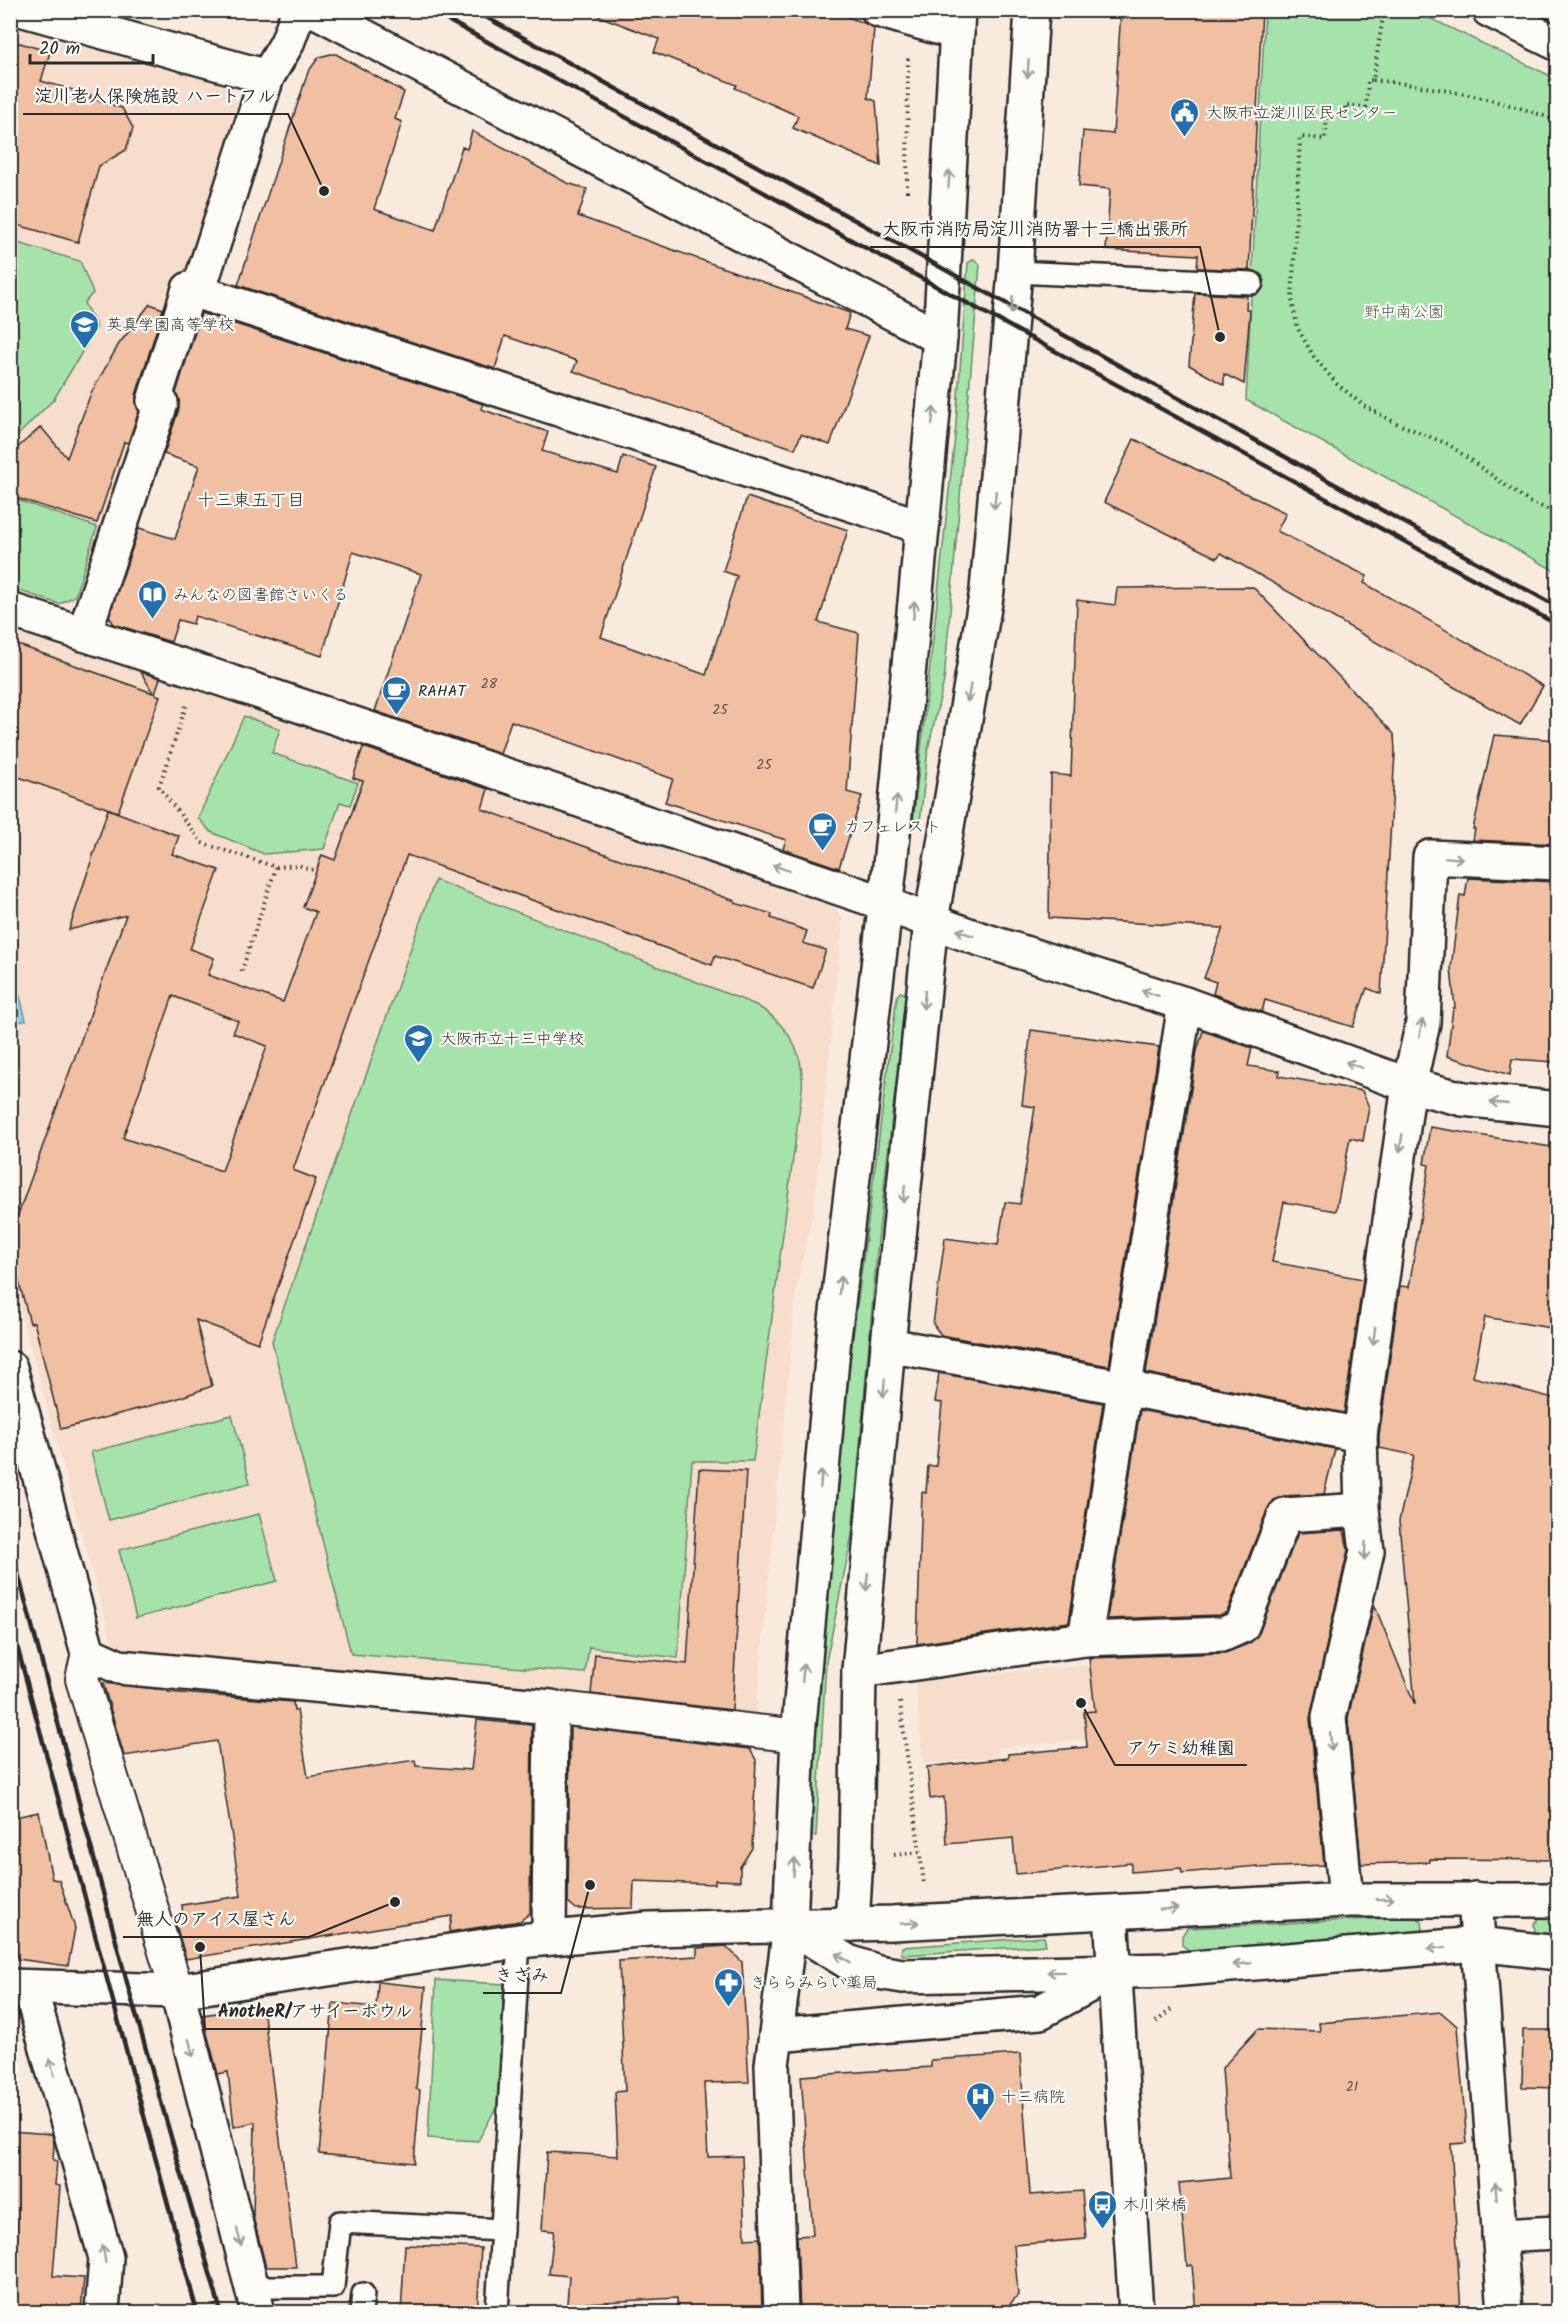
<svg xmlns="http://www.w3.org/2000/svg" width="1568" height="2323" font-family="Kalam,'Klee One',sans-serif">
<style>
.built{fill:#f7ddcc}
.green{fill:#a6e3aa;stroke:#68876a;stroke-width:1.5}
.water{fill:#8ed4f0;stroke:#6690a1;stroke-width:1.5}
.building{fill:#f1bfa2;stroke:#2b2b2b;stroke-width:1.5;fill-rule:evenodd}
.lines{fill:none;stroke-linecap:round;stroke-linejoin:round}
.service-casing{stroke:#2b2b2b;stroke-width:26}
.pedestrian-casing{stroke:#2b2b2b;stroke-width:36}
.minor-casing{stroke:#2b2b2b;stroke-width:38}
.tertiary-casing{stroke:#2b2b2b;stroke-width:38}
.path{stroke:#2b2b2b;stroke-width:4;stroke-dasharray:1.5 4.5;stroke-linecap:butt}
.service{stroke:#fdfcf7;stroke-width:21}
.pedestrian{stroke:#fdfcf7;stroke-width:32}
.minor{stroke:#fdfcf7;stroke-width:33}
.tertiary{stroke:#fdfcf7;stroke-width:33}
.rail{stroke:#2b2b2b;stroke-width:4.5}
.oneway{stroke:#9e9e9b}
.labels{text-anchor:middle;stroke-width:4.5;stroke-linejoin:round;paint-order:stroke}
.number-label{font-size:14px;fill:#5c5049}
.poi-label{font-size:16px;fill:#2b2b2b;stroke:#fdfcf7;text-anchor:start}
.park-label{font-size:16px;fill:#4a594b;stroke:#fdfcf7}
.neighbourhood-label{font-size:18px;fill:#2b2b2b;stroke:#fdfcf7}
.leader{fill:none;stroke:#2b2b2b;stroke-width:2}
.callout-dot{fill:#2b2b2b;stroke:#fdfcf7;stroke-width:2}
.callout-label{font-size:18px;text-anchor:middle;font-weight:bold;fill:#2b2b2b;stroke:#fdfcf7;stroke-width:4.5;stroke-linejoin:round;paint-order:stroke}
</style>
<rect width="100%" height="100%" fill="#f9eade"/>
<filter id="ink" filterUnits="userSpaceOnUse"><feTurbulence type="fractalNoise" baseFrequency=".0167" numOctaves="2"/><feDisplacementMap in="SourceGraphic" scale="12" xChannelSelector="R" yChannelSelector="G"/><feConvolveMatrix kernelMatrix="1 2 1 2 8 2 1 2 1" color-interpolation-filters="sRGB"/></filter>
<g filter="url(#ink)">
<g class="built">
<polygon points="10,24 228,82 240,107 78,598 61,607 11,590"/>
<polygon points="10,623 833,906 843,919 814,1208 797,1283 755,1724 115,1655 11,1277"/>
<polygon points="1248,1650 1126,1735 998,1748 999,1757 923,1764 915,1681"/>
</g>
<g class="green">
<polygon points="1265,11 1415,11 1557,79 1557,572 1246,400"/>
<polygon points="11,241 80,261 93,293 84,303 97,327 54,399 11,442"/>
<polygon points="974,259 980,265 944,681 928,749 920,822 913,823 955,436 968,263"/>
<polygon points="11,498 97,527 75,596 59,604 11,588"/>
<polygon points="244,716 280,729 272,753 358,783 350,805 340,802 324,849 264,854 211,832 198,818"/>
<path d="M435,880L756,1005C788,1024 805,1053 802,1090L753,1461H692L678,1658L589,1647L585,1673L351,1654L272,1341Z"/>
<polygon points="900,992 906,994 878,1240 852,1535 826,1662 816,1836 808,1835 821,1645 846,1392 897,996"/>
<polygon points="232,1415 250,1483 109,1520 91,1452"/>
<polygon points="259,1514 277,1581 136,1618 119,1550"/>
<polygon points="1415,1917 1422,1921 1423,1931 1413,1939 1190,1951 1182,1945 1182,1936 1187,1928"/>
<polygon points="1540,1918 1557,1920 1557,1938 1542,1937 1535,1932 1534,1924"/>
<polygon points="1044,1937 1046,1945 903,1955 901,1952 902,1947"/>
<polygon points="436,1980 504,1984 498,2104 478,2141 428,2138"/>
</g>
<polygon class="water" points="11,962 26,1020 11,1024 10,1024"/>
<g class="building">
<polygon points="591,10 829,10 864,23 874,28 868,98 876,101 881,166 793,128 798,116 735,88 737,85 654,52 659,39 591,13"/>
<polygon points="1121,10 1262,10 1249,270 1197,268 1198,255 1106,250 1110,189 1079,186 1083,131 1113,134"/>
<polygon points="10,40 50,52 41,81 91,95 90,98 122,108 133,128 126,150 99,166 78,242 10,223"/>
<polygon points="331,54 336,54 404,92 395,119 402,122 374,209 435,230 462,147 467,149 472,131 567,183 587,189 578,216 850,313 845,329 869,336 830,445 801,434 795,449 573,371 577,361 505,336 495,369 238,285 308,72 319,57"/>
<polygon points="1195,293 1247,296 1246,309 1250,310 1244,384 1224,374 1224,385 1189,365"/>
<polygon points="150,304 163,309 136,395 136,405 139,411 128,443 124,442 97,523 10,496 10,454 41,427 67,458 91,393 119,344"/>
<polygon points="201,313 483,404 481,409 548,432 542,451 618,474 623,456 656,467 601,637 706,675 737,576 723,571 747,497 848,530 818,622 859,633 847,792 862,796 839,868 783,849 786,840 665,802 673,779 511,721 500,754 375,711 421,574 353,552 322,656 195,616 193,624 178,620 171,642 114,624 109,617 139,528 175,539 199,466 164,454 179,409 179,400 176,393"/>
<polygon points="1134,439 1286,513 1277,531 1367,576 1364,583 1543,686 1520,725 1221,553 1217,558 1104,502"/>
<polygon points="1253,587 1394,734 1395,752 1381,994 1367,988 1353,1027 1265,1000 1262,1012 1213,994 1216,982 1204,978 1223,928 1049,918 1051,774 1071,776 1077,600 1115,605 1117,588"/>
<polygon points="10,642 153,693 141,672 160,678 155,694 160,696 118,812 10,774"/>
<polygon points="1494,735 1557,740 1557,844 1473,840 1475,829 1473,829"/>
<path d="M363,747L488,789L482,809L735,901V903L772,914L771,918L807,931L803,943L826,950L813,988L715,956L712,965L407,855L293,1170L316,1179L258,1343L196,1320L212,1386L176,1399L61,1429L34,1322L30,1323L10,1249V1237L126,915L69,930L108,809L179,836L172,854L219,870L190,949L214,958L208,975L283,1002L316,912L303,907L322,855L335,860L363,781L353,778ZM173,996L238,1021L233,1033L267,1046L222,1171L123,1138Z"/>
<polygon points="1468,878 1557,882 1557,1036 1555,1062 1512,1059 1510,1075 1447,1056 1453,1008 1455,1008 1451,968 1460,895 1465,896"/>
<polygon points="1031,1030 1159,1047 1109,1366 941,1335 933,1324 945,1238 998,1245 1005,1202 1020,1204 1035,1107 1022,1105"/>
<polygon points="1203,1031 1252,1048 1248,1066 1280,1071 1279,1076 1362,1091 1369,1107 1363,1141 1350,1138 1336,1211 1284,1202 1272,1262 1363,1279 1344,1413 1146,1373 1197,1051"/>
<polygon points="1430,1127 1557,1148 1557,1329 1485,1317 1473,1377 1557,1399 1557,1717 1553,1717 1557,1802 1557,1860 1430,1859 1430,1862 1361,1864 1348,1718 1374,1604 1415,1705 1399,1521 1414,1455 1379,1448 1379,1436 1400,1286 1409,1287 1429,1165 1424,1164"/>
<polygon points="939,1373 1103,1403 1069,1622 917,1644 922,1492 926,1493 928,1466 936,1466 942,1403 935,1402"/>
<polygon points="1140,1410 1335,1449 1324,1494 1283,1496 1274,1500 1268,1508 1227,1612 1220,1615 1107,1619"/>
<polygon points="699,1469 746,1471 732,1710 591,1694 595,1654 687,1664"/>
<polygon points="1344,1530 1348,1550 1310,1718 1324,1865 1258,1868 1258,1866 1182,1873 1181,1868 1131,1872 1131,1863 1016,1874 1013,1838 947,1844 944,1797 930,1799 927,1767 1008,1758 1008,1754 1087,1747 1084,1712 1095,1711 1089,1658 1225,1653 1250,1643 1259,1633 1298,1533"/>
<polygon points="103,1683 168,1690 168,1692 293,1702 294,1711 297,1710 308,1777 415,1760 416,1766 471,1770 477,1720 532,1725 530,1913 520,1921 449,1932 452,1916 186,1959 174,1918 183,1916 182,1905 241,1896 217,1741 124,1756"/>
<polygon points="570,1727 750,1749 756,1760 752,1848 740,1867 740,1881 715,1880 715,1884 634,1881 633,1908 576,1909 568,1902"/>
<polygon points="39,1812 52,1879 59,1880 75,1928 68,1966 10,1958 10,1818"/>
<polygon points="726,1946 742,1962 749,2082 704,2083 708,2157 742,2156 745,2239 760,2238 762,2313 678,2313 677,2298 567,2304 569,2276 549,2274 554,2231 542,2230 547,2152 618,2156 615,2092 625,2091 619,1961 697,1956 697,1948"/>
<polygon points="378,1982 426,1987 416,2089 420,2090 414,2163 319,2154 333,2003 376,2007"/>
<polygon points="263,2007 277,2116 296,2267 266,2267 253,2217 255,2122 234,2127 228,2072 218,2074 202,2015"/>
<polygon points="1441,2012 1457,2026 1467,2143 1451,2144 1461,2313 1196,2313 1192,2265 1187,2266 1179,2183 1230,2178 1222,2068 1258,2029 1320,2031 1319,2023"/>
<polygon points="1523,2030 1557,2030 1557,2088 1522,2087"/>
<polygon points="1020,2054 1030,2195 1082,2191 1086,2239 1014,2245 1018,2295 1009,2305 942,2313 800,2313 797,2236 813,2235 801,2076 931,2067 931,2060"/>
<polygon points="10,2131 52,2134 54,2144 53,2160 57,2161 55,2185 60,2186 53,2276 84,2278 81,2310 58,2308 57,2313 10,2313"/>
<polygon points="405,2245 481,2248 477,2313 401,2313"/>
</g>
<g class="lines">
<defs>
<g id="service">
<polyline points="1015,272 1252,283"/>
<polyline points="251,2287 333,2287 340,2222 502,2230"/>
<polyline points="361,2312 363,2294"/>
<polyline points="497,2312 519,1941"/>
</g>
<g id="pedestrian">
<polyline points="88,1653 82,1679 177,1991"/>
<polyline points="551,1707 798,1736"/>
</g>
<g id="minor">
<polyline points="24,10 267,77"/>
<polyline points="314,10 940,338"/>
<polyline points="878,10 957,33"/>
<polyline points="1489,10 1558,44"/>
<polyline points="198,292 267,77 287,43 299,10"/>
<polyline points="10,610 198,671 863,896 974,937 1185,1004 1409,1085 1463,1099 1558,1109"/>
<polyline points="84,634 161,403 154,401 189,289 922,527"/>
<polyline points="888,1345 1125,1388 1360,1435"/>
<polyline points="10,1368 88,1653 119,1667 551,1707 549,1938"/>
<polyline points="1085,1639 1185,1004"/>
<polyline points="859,1671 1085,1639 1224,1634 1242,1626 1285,1515 1362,1510"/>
<polyline points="1475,1899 1505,2312"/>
<polyline points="1346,1900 1329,1717 1367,1551 1362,1510 1360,1435 1409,1085 1423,1023 1430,857 1558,863"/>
<polyline points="30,1988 106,2258 102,2312"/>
<polyline points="177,1991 258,2312"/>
<polyline points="776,2035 1040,2012 1115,1971"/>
<polyline points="1499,2236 1558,2233"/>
<polyline points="781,2312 772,2065 790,1926"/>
</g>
<g id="tertiary">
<polyline points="1111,1914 1136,2312"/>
<polyline points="852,1924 856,1858 859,1671 888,1345 931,921 987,590 1015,272 1032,10"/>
<polyline points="790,1926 798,1736 834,1337 890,866 940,338 958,10"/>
<polyline points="790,1926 848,1962 878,1972 903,1976 1171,1970 1477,1944 1558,1953"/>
<polyline points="10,1986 177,1991 519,1941 649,1929 892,1923 1346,1900 1558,1900"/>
</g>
</defs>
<use href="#service" class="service-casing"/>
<use href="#pedestrian" class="pedestrian-casing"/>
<use href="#minor" class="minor-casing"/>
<use href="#tertiary" class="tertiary-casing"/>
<g class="path">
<polyline points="1384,10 1373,80 1368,80 1366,107 1345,105 1345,115 1327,114 1325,139 1300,137 1292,300 1297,327 1314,357 1337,384 1364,406 1398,424 1448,444 1529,502 1558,513"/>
<path d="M1373,80C1436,87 1497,98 1558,121"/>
<polyline points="907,192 908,58"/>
<polyline points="186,706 159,787 202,843 276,867 241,973"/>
<polyline points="276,867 298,865 316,871"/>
<polyline points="900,1702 924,1884"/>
<polyline points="894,1855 920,1852"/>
<polyline points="1156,2022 1173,2008"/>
</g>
<use href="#service" class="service"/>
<use href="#pedestrian" class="pedestrian"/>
<use href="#minor" class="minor"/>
<use href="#tertiary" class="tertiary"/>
<g class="rail">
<polyline points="429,10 1558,625"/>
<polyline points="473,10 1558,607"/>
<polyline points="10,1543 129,1990 221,2312"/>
<polyline points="10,1620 197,2312"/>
</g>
</g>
<defs><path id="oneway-shaft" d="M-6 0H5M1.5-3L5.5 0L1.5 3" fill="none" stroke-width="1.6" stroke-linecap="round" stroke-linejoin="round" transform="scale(1.5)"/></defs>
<g class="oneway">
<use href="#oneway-shaft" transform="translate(1028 69) rotate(94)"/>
<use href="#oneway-shaft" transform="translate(949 179) rotate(-87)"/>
<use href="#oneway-shaft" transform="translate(1012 305) rotate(95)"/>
<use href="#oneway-shaft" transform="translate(933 416) rotate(-84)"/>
<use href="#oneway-shaft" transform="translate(995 500) rotate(95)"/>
<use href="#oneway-shaft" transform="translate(914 610) rotate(-85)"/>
<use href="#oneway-shaft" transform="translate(969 693) rotate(100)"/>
<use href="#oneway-shaft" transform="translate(896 804) rotate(-85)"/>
<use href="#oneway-shaft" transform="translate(1454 858) rotate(4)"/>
<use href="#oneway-shaft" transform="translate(781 868) rotate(-161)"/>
<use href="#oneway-shaft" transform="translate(965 933) rotate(-160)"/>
<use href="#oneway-shaft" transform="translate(1150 993) rotate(-162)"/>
<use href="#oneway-shaft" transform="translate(924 1000) rotate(96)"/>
<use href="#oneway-shaft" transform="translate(1421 1028) rotate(-80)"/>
<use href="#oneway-shaft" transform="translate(1354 1065) rotate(-160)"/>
<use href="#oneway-shaft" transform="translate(1499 1103) rotate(-174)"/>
<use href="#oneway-shaft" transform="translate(1401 1143) rotate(98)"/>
<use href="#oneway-shaft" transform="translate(904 1194) rotate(96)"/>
<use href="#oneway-shaft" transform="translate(840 1285) rotate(-83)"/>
<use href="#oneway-shaft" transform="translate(1374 1336) rotate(98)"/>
<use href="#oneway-shaft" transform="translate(884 1388) rotate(95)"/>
<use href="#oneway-shaft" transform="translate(821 1479) rotate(-85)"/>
<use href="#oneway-shaft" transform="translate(1365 1551) rotate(94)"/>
<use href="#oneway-shaft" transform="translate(867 1582) rotate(95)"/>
<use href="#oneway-shaft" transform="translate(803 1673) rotate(-85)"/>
<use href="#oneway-shaft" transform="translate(1331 1742) rotate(84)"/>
<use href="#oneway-shaft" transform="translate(794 1867) rotate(-87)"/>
<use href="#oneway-shaft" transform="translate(1385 1899) rotate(-1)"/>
<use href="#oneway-shaft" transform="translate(1169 1909) rotate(-4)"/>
<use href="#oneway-shaft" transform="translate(910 1923) rotate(-3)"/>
<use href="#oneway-shaft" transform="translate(1437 1948) rotate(175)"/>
<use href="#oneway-shaft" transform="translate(843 1958) rotate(-151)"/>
<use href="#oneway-shaft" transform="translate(1242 1964) rotate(175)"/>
<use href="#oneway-shaft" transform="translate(1056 1972) rotate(179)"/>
<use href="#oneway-shaft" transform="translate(191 2048) rotate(76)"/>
<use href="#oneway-shaft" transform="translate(52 2067) rotate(-106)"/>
<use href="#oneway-shaft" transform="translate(1496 2191) rotate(-94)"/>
<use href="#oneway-shaft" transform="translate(239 2237) rotate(76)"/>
<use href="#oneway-shaft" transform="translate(104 2254) rotate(-100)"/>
</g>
</g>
<defs>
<symbol id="civic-pin" viewBox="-11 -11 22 30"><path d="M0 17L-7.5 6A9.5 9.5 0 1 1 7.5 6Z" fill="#1f6fb2" stroke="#fdfcf7"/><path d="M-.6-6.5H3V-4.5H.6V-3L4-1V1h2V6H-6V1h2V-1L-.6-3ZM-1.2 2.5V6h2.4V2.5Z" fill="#fff"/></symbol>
<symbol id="school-pin" viewBox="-11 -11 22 30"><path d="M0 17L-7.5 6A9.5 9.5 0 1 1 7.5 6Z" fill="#1f6fb2" stroke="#fdfcf7"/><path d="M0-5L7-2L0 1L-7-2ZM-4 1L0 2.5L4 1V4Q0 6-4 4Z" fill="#fff"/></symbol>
<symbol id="library-pin" viewBox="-11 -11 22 30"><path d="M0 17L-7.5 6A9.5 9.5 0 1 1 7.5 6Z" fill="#1f6fb2" stroke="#fdfcf7"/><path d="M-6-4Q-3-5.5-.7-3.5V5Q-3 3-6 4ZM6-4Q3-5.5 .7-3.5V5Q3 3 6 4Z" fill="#fff"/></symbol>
<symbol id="cafe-pin" viewBox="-11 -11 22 30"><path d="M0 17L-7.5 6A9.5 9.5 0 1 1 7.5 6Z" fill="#1f6fb2" stroke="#fdfcf7"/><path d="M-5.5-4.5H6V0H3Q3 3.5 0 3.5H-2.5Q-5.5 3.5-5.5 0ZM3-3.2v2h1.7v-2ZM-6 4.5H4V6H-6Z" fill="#fff"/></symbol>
<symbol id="pharmacy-pin" viewBox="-11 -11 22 30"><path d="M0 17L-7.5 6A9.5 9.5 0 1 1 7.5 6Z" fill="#1f6fb2" stroke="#fdfcf7"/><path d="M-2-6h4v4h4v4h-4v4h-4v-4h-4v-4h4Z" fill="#fff"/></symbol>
<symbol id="hospital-pin" viewBox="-11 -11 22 30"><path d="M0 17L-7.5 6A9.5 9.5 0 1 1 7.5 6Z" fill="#1f6fb2" stroke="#fdfcf7"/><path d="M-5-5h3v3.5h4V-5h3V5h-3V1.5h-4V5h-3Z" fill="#fff"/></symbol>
<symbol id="bus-pin" viewBox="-11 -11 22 30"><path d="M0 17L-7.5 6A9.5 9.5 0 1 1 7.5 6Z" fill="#1f6fb2" stroke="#fdfcf7"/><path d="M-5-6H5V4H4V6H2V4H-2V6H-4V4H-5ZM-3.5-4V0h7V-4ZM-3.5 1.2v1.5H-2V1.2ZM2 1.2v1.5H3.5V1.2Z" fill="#fff"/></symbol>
</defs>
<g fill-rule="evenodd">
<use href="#civic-pin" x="1168" y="96" width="33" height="45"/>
<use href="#school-pin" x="68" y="308" width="33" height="45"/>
<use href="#library-pin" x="136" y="578" width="33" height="45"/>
<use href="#cafe-pin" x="380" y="674" width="33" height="45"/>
<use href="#cafe-pin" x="806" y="810" width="33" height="45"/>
<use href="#school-pin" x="402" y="1022" width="33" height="45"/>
<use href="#pharmacy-pin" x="712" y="1966" width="33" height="45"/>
<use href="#hospital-pin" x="964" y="2080" width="33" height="45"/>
<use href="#bus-pin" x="1086" y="2188" width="33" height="45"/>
</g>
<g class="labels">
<g class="number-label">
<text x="489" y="688">28</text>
<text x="720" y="714">25</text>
<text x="764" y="769">25</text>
<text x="1352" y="2091">21</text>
</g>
<g class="poi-label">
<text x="1206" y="118">大阪市立淀川区民センター</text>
<text x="106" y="330">英真学園高等学校</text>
<text x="173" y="600">みんなの図書館さいくる</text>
<text x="418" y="696">RAHAT</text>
<text x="844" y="832">カフェレスト</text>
<text x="440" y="1044">大阪市立十三中学校</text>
<text x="750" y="1988">きららみらい薬局</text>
<text x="1001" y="2102">十三病院</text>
<text x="1123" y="2210">木川栄橋</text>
</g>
<g class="park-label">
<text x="1404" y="317">野中南公園</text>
</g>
<g class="neighbourhood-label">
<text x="251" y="506">十三東五丁目</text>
</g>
</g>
<path class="leader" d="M324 191L288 114H23M1220 337L1200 247H870M1081 1703L1115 1765H1247M395 1902L309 1937H123M590 1885L561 1993H483M200 1947L205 2029H426"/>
<g class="callout-dot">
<circle cx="324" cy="191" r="6"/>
<circle cx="1220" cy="337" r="6"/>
<circle cx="1081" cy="1703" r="6"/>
<circle cx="395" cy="1902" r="6"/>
<circle cx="590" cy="1885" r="6"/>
<circle cx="200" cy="1947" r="6"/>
</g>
<g class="callout-label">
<text x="155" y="102">淀川老人保険施設 ハートフル</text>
<text x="1035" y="235">大阪市消防局淀川消防署十三橋出張所</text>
<text x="1181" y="1754">アケミ幼稚園</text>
<text x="216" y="1925">無人のアイス屋さん</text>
<text x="522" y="1981">きざみ</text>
<text x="315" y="2017">AnotheR/アサイーボウル</text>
</g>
<rect width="1568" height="2323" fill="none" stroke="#fdfcf7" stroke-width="36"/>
<rect x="18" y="18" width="1532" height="2287" fill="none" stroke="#2b2b2b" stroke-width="2" filter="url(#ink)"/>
<path d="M30 54v9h123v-9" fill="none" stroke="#2b2b2b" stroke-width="3"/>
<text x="39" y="54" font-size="18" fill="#2b2b2b" stroke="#fdfcf7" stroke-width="4.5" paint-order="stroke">20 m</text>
</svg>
